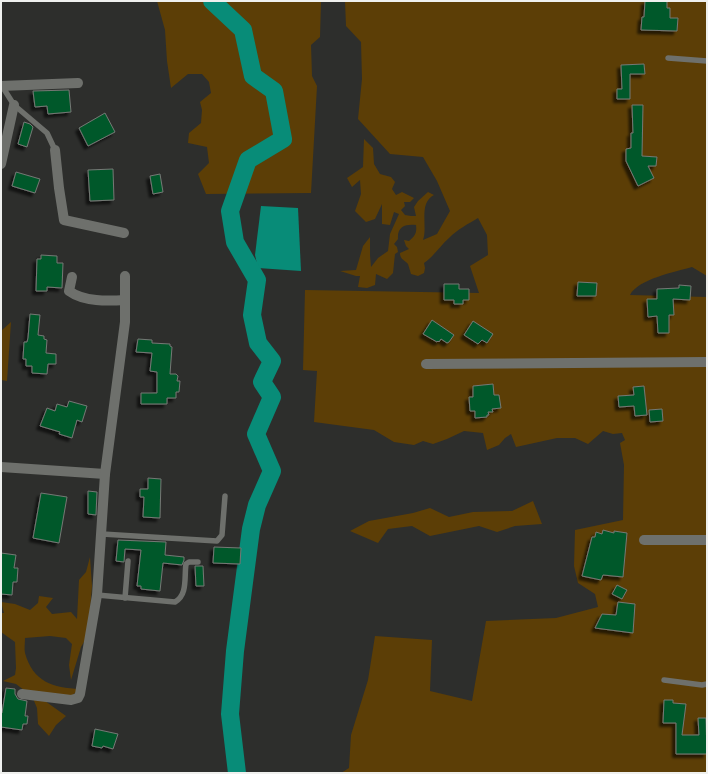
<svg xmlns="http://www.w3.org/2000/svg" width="708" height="774" font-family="'Space Grotesk',sans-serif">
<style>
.green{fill:#5c3e06}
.water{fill:#088c78}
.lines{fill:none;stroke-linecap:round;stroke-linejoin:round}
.river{stroke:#088c78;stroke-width:18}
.building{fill:#04592b;stroke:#757875;filter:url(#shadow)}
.service{stroke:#6e706c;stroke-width:5.5}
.minor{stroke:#6e706c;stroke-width:10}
</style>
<defs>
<filter id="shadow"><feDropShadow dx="-3.5" dy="3.5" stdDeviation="1" flood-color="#0009"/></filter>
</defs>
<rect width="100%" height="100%" fill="#2d2e2c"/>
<g class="green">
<polygon points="157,1 321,1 320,37 311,45 312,76 317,86 311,193 206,194 198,174 209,163 207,147 188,143 189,133 201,123 202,110 200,102 211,93 209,82 202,74 188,74 171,88 167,61 165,30"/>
<path d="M345,1H707V276L692,267C675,272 638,279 630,295L707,297V773H341L349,768L351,735L368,680L375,636L432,640L430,691L472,701L486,621L556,618L598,607L595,594L578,583L574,566L575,530L623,520L624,465L620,443L625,440L622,433L613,434L603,431L588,444L575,438H557L516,447L511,434L505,438L499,445L487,450L483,433L464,431L447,439L433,444L423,441L414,445L394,442L374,430L314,422L317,371L303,370L305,290L479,293L470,266L488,255L487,235L478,218C468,224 458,229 449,238C440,246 434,256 424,263L425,268L424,273L418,276L411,274L408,264C405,260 400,260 400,253L409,249L406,246L404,240L409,241C415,236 417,233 416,225C406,224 397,226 398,239L394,244L397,247L398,252L395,254L393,273L387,279L376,274L375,285L367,288L358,287L360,276H356L340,271L356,270L363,246L370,237V255L371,267L378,258L388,251L390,234L399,214L394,212L390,225L382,224V204L375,219L366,222L355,211L361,194L360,180L352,187L347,178L363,167L364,139L373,148L374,164L380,174L391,177L395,182L392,189L396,195L402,192L414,198L410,202H404L405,206L401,210L405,215L411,216H416L414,207L418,201L428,192L434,195C418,203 428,227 423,240L437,234L450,211L437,181L423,157L390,154L358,119L362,79L361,42L346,26Z"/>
<polygon points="11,322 7,381 1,380 1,331"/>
<polygon points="533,501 542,524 515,526 497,532 479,526 430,536 412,526 388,529 378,543 350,531 369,521 413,513 430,508 449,517 473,512 512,511"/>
<path d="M90,557L92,586L88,635L81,647L71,680L69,665L72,644L66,638L50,636L25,638C25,643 24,649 25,653C33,682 53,688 80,689L66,700L38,696L66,716L56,725L49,736L38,724L37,708L32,696L16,684L3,681L15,675L16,668L15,642L1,632V613H4L1,602L15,604L30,610L38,603L39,596L53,598L46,607L52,614L71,612L77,619L79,580L86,572Z"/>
</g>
<polygon class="water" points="261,206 298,208 301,271 258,268 255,255"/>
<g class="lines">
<polyline class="river" points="212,1 243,30 253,76 274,91 283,139 248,160 230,211 235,242 257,280 252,315 258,343 272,361 262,382 272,397 256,434 272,471 257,505 251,529 235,651 230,714 237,773"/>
</g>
<g class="building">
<polygon points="645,1 667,1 667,8 670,8 670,18 678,18 677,31 641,30 642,17 644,17"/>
<polygon points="644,64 645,74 630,74 630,99 617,99 617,89 622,89 621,65"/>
<polygon points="69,90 71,112 48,114 47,106 35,107 33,91"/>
<polygon points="632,105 643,105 642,156 657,157 656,166 648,166 654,178 638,186 626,161 626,149 631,148 631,133 633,133"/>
<polygon points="105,113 115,132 88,146 79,128"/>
<polygon points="24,122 30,124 33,127 27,147 18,144"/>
<polygon points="113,169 114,200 90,201 88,170"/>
<polygon points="16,172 40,179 35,193 12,186"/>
<polygon points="160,174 163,192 153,194 150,176"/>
<polygon points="41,255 57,256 57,263 63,263 62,288 47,287 47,291 36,291 37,259 41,259"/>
<polygon points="578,282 597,283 596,296 577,296"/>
<polygon points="444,284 459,284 459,289 469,289 469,300 463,300 463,304 454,304 454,300 444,300"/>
<polygon points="679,285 691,286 690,300 673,299 674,315 669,315 669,333 658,333 657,316 648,317 647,299 657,299 657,289 679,288"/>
<polygon points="30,314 40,315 38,335 44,336 44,339 47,340 46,353 56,354 56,364 48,364 47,374 32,373 32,366 26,366 26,359 23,359 24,342 27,342 28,338"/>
<polygon points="432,320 454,335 449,342 447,343 441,339 439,342 438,341 437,342 423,334"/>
<polygon points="473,321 493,334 487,343 482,340 478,344 464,335"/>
<polygon points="138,339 152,340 152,343 170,344 170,346 172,347 170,374 176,374 178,376 177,381 180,381 179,392 176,392 176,398 167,398 167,404 141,404 141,393 157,393 157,372 150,371 152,353 136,352"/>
<polygon points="493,384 494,395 499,395 501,408 492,409 493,412 488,412 489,415 487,415 487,417 475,418 475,411 470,411 469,397 473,397 473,386"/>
<polygon points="644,386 647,415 635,416 634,406 619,407 618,396 634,395 633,387"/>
<polygon points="69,401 87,406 82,422 77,420 72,438 59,434 60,432 40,426 47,408 55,411 57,404 67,407"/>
<polygon points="662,409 663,421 650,422 649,410"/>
<polygon points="148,478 161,479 160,518 143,517 144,497 140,497 140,489 148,489"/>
<polygon points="88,491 97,492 96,515 88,514"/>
<polygon points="41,493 67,497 59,543 33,538"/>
<polygon points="603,530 614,533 614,531 627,533 623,577 603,575 601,580 582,576 592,537 595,537 596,532 602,534"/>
<polygon points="118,540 166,542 165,555 184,557 184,560 182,565 163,563 160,591 141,589 141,586 137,586 141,550 125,549 124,562 116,561"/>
<polygon points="214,547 241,548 240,564 213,563"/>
<polygon points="1,553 16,555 14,568 18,568 17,582 13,582 12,595 1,594"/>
<polygon points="195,566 203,566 204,586 196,586"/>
<polygon points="617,585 627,590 622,599 612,594"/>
<polygon points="618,602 635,604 633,633 595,628 602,614 616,615"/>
<polygon points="6,688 15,689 15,694 18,699 27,701 25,716 28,716 27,724 23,724 22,730 1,727 1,713 2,713"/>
<polygon points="664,700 673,700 673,703 686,704 682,735 699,735 698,718 706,718 707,754 676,754 676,723 663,723"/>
<polygon points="95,729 118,734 113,749 103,746 102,748 92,746"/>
</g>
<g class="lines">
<g class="service">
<polyline points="668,58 707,61"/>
<polyline points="2,86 14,105 47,133 55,150"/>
<polyline points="102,534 217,541 222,535 225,496"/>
<path d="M97,595L175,602C188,595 184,577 186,564L189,562H198"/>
<polyline points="125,598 128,561"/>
<polyline points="664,680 702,685 707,684"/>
</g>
<g class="minor">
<polyline points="1,86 78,83"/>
<polyline points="55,150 59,188 64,220 124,233"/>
<polyline points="1,164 14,105"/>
<path d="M72,277L69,291C84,302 108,301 125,300"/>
<polyline points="426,364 707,362"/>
<polyline points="1,467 105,474"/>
<polyline points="644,540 707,540"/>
<polyline points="22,694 71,700 78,698 80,694 97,595 105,474 125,322 125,276"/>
</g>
</g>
<rect width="708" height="774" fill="none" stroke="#eff0ee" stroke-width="4"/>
</svg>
